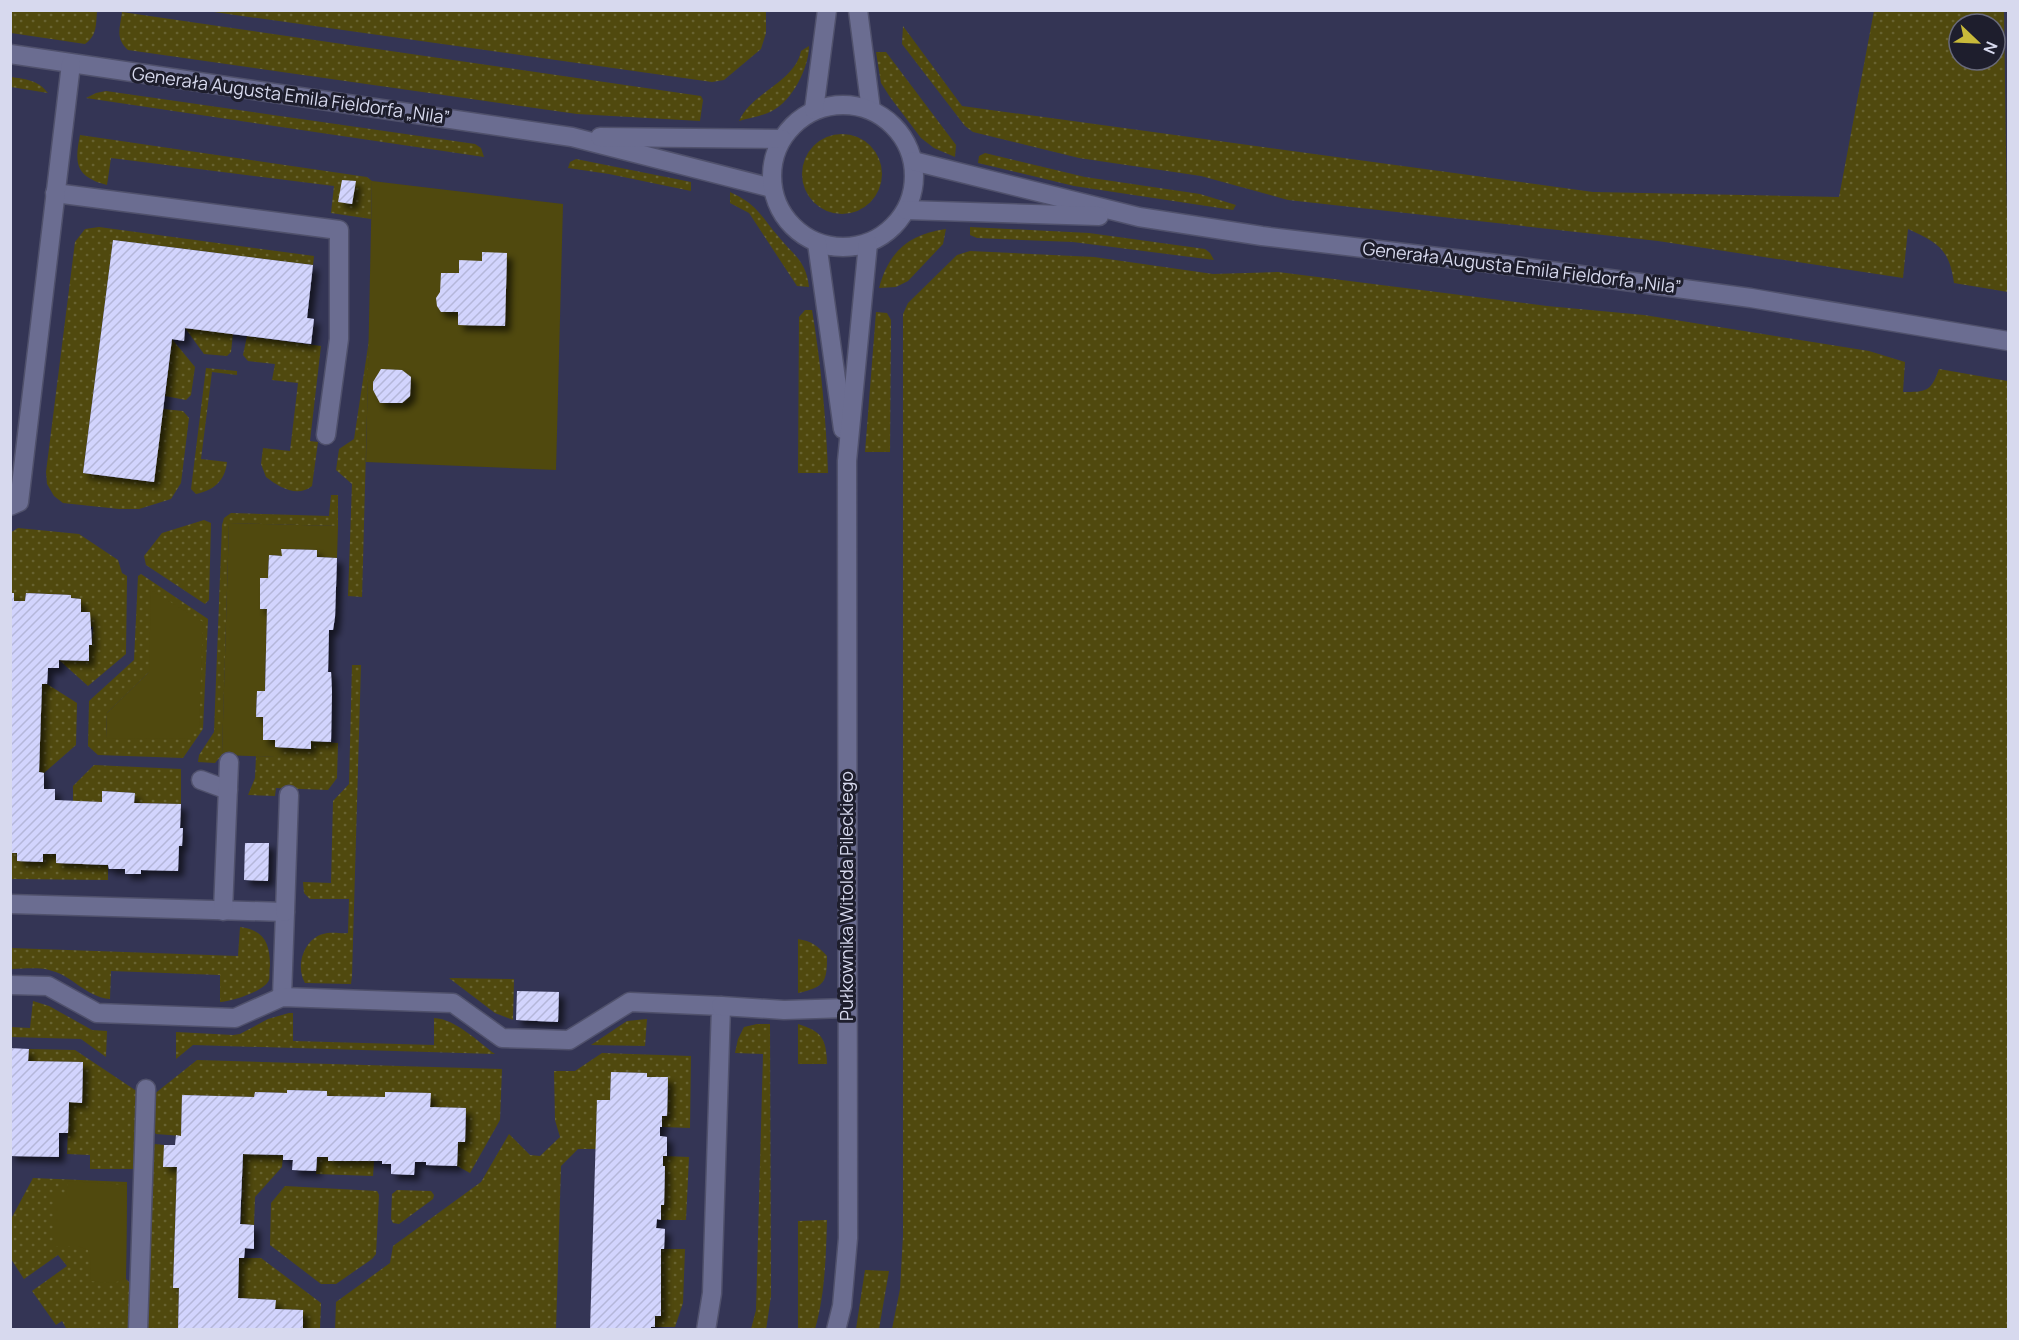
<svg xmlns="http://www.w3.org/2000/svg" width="2019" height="1340" font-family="Manrope,sans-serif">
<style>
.grass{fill:url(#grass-dots);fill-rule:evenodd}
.green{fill:#50490e}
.building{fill:url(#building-hatch);filter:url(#shadow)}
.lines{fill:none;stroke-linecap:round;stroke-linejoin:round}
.minor-casing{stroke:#50516c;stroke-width:21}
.minor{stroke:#6b6d91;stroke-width:18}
.labels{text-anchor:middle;stroke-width:6;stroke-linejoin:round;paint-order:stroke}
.street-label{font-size:18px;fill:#d7d9ee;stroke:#1e1e2d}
</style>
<defs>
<pattern id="grass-dots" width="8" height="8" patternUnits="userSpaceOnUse" patternTransform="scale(1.5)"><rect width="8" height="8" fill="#50490e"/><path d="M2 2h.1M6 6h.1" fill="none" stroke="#686331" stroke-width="1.8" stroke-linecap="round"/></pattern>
<pattern id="building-hatch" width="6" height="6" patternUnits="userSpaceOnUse" patternTransform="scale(1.5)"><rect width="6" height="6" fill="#d2d4fd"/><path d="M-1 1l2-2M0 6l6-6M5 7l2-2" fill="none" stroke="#b5b7d9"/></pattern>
<filter id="shadow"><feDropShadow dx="5.5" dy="5.5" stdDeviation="3" flood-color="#0009"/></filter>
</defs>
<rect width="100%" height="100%" fill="#343555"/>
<g class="grass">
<path d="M11,10L97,11C96,24 97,36 85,44L11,33Z"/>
<polygon points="766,10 766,33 761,49 724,80 712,82 207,11"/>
<path d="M1874,11H2004L2008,292L1954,283C1949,248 1938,243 1908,229L1903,278L1658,241L1288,200L1201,176L1079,158L973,132L965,126L902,44L903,26L962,106L1593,192L1839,197ZM1959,24H1995V60H1959Z"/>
<path d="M122,12L701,96L703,100L700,121L577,114L128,50C115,38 120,29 122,12Z"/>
<path d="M809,46C809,68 792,101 772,111C762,116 750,118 739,121C752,92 795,82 801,51Z"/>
<polygon points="876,52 886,52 956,145 955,157 934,148 921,138 890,97 881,83"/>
<path d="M10,77C26,79 38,80 48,93L11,87Z"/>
<polygon points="106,91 475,144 481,148 484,157 86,98 96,93"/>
<circle cx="842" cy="174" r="40"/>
<path d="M80,135L367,177L372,181L371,219L331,213L334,186L111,158L107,185C76,177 74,164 80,135Z"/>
<polygon points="985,153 1085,177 1200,194 1236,205 1233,210 1074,186 978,163 979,156"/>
<polygon points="576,159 691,182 691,191 609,174 568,168 570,162"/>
<path d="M730,192C758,205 759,214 778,236C793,255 806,260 809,287L797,286L749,213L730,203Z"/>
<polygon points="99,227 314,256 313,265 113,240 83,473 153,482 163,409 183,411 189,418 181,483 171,499 139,509 119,509 63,503 54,496 47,484 46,472 75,242 85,229"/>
<polygon points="970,227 1089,233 1205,249 1210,253 1214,260 1073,242 977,238 970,235"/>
<path d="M946,229L943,244L908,281L896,287L879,288C889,251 909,234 946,229Z"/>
<path d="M970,251L1094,257L1213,274L1278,272L1547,306L1644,315L1869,351L1905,362L1903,392C1926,392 1931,392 1939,369L2008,381V1286L2007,1329H892L900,1289L903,1236V314L908,303L957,255Z"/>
<path d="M805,310H812C821,364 826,418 828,473H798L799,317Z"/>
<polygon points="876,312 887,313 891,320 890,452 865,452"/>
<polygon points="185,328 233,334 231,352 227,356 204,354"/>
<path d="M247,336L321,346L310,441L318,442L312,486C297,498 279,487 266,477L261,464L263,448L290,451L298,383L272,380L275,364L248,361L243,355Z"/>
<polygon points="172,339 195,367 191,395 186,400 165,396"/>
<polygon points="369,340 362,597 348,596 352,484 336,470 339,449 354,439"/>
<path d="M206,368L237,371V375L212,372L201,459L227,462C225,481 214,490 196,494L191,489Z"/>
<polygon points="331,495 338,495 338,526 229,523 222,755 215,763 198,762 199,755 214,732 222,525 224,518 231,513 329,516"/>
<polygon points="204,520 211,523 209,600 205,604 146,565 144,556 162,533"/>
<polygon points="18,528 79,534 118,560 122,573 127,576 126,654 88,686 59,660 89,661 89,645 92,644 93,627 90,626 90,612 81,612 81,599 71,598 70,595 26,593 25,601 14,601 14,593 11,593 10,533"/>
<path d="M141,574L208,619L203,729L183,758L98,755L88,746L89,701L134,660L138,576ZM149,672L106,738L107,713Z"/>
<path d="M352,665H361L352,976L351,984L305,983C295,966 304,939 323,934C331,931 341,934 348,933L349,899H310L304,893L303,882L331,883L333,801L349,784Z"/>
<polygon points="42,684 47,684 77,703 76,745 44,773 39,772"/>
<polygon points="311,741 338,743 337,778 328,790 276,788 275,796 248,795 255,778 256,756 274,757 275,747 310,749"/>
<polygon points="94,765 181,769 181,804 134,803 135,793 102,791 102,802 73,801 73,786"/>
<polygon points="10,853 17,853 17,861 42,862 43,854 56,854 56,863 108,865 108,880 11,879"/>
<path d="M240,927C264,930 270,943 270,966C269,970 270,976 269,980C265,991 231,1002 220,1002V975L111,971L110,999C86,997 72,975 49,970C38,967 23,969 11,969V948L238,956Z"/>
<path d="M798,939C811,941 818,946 827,956C827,982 825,987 798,993Z"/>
<polygon points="449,978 514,979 513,1020 495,1013"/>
<polygon points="33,1001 49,1006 92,1030 107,1031 106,1057 81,1039 11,1037 11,1027 30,1028"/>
<path d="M289,1013H293V1041L434,1045V1018C456,1019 478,1042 495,1054L193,1045L176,1059V1032L233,1035L240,1034L268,1019Z"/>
<polygon points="647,1019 645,1046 591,1045 627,1021"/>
<polygon points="757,1024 770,1024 771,1296 766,1330 751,1329 756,1310 763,1054 735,1053 738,1039 744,1027"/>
<path d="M798,1024C823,1032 826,1039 827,1064H798Z"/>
<polygon points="29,1049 75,1050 138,1092 135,1166 133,1169 90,1169 90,1155 67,1154 69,1102 82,1102 83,1062 28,1061"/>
<polygon points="602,1053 691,1056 690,1128 662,1127 662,1116 667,1115 668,1077 647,1077 647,1073 611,1072 610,1100 597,1100 596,1149 578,1149 561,1166 556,1329 335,1330 336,1302 390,1263 393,1246 481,1182 509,1134 530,1155 540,1156 560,1137 555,1120 554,1071 575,1071"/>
<polygon points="197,1060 502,1069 500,1120 470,1173 457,1166 458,1142 465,1142 466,1108 430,1107 430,1093 385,1092 385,1097 327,1096 327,1091 288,1090 287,1093 255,1092 254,1097 182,1095 181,1136 156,1134 153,1130 153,1095"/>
<polygon points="155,1144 164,1145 164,1167 177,1167 173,1287 179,1288 178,1329 146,1330 151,1149"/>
<polygon points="243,1154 283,1155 282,1167 255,1197 254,1225 241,1224"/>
<polygon points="663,1156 689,1157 686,1220 661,1220 661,1205 664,1205 665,1167 663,1166"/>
<polygon points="317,1157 328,1157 328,1161 374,1161 373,1176 316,1174"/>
<polygon points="33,1178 127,1182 126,1279 130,1283 129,1329 65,1329 66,1328 62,1321 56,1325 32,1291 67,1266 58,1255 24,1279 11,1259 10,1221"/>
<polygon points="285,1186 377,1191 379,1195 376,1254 372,1259 336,1284 321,1284 270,1245 271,1203"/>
<polygon points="397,1190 431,1191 434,1195 433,1199 399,1224 393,1223 391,1219 392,1194"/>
<path d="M827,1220C826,1256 825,1295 815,1329H798V1221Z"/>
<polygon points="661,1249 685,1249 683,1303 675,1327 655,1327 655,1316 661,1315"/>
<polygon points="239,1258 261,1258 321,1303 320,1329 303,1329 303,1310 275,1309 275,1300 238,1298"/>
<polygon points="865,1270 889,1271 879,1329 856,1329"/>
</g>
<g class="green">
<polygon points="372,181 563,204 556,470 366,462"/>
<polygon points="229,523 338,526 337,558 317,557 317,550 282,549 282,556 269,555 268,578 260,578 260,609 267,609 265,691 257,691 256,716 263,717 263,740 275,740 275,757 222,755"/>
<polygon points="151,590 203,622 199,726 189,739 106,738 107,713 149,672"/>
<path d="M68,1181L127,1185L126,1277C117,1286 102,1282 90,1281L91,1260L88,1250L78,1246H54V1195H66Z"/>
</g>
<g class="building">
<polygon points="342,180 356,181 352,204 338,202"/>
<polygon points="113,240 313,265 307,318 314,319 311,344 185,328 184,341 172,339 154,482 83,473"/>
<polygon points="482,252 507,253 505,326 458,325 458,312 441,312 437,306 436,298 440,292 441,273 459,273 459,260 482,261"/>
<polygon points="381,369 402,370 411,377 410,396 402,403 380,403 373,390 373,382"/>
<polygon points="281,549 317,550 317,557 337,558 335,617 333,630 329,630 328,672 331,672 332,692 331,742 311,741 311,749 275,747 275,740 263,740 263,717 256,717 257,691 265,691 267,609 260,609 260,578 268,578 269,555 282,556"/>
<polygon points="10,593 14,593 14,601 25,601 26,593 71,595 71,598 81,599 81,612 90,612 92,645 89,645 89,661 59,660 59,668 48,668 47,684 42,684 39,772 44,773 44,789 55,789 55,800 102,802 102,791 135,793 134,803 181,804 180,828 183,828 182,846 179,846 178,871 141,870 141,874 125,874 125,869 109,869 108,865 56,863 56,854 43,854 43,862 17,861 17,853 10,853"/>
<polygon points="245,843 269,843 268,881 244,880"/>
<polygon points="517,991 559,992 558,1022 516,1020"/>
<polygon points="10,1048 29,1049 28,1061 83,1062 82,1103 69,1102 68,1133 59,1133 59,1157 10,1156"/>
<polygon points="611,1072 647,1073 647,1077 668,1077 667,1116 662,1116 662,1127 660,1127 660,1136 667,1137 667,1156 663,1156 663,1166 665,1166 664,1205 661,1205 661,1220 657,1219 656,1228 665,1229 664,1249 661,1249 661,1316 655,1316 655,1327 651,1327 651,1330 590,1330 597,1100 610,1100"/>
<polygon points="287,1090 327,1091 327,1096 385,1097 385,1092 431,1093 430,1107 466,1108 465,1142 458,1142 457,1166 426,1165 426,1162 415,1162 414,1175 391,1174 391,1164 382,1164 382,1161 328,1161 328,1157 317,1157 316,1171 292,1170 293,1160 283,1160 283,1155 243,1154 240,1224 254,1225 254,1249 245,1248 244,1258 239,1258 238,1298 276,1300 275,1309 303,1310 303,1330 178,1330 179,1288 173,1288 177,1167 163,1167 164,1145 175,1145 176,1135 181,1136 182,1095 254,1097 255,1092 287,1093"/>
</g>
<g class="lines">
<defs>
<g id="minor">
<polyline points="858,10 871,110"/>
<polyline points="10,54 572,137 772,188"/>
<circle cx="843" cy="176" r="71"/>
<polyline points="814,110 827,10"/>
<polyline points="600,137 782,139"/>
<polyline points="913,161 1139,217 1262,236 1514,266 1751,298 2008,341"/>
<polyline points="55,193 339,230 339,339 326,435"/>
<polyline points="906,210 1099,216"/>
<polyline points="817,243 843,429"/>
<polyline points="10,506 19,502 71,64"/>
<polyline points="201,780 228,790"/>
<polyline points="10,904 285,912 282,997"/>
<polyline points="223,911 229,762"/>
<polyline points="285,912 289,795"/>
<polyline points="10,985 48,986 97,1013 235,1018 282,997 453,1003 502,1038 537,1039 569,1040 630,1002 721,1006 712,1293 706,1330"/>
<polyline points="721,1006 784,1010 847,1008"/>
<polyline points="138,1330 146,1089"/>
<polyline points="836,1330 842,1306 848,1238 847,461 868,243"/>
</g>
</defs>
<use href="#minor" class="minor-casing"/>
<use href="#minor" class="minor"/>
</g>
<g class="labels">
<g class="street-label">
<text transform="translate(291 96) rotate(8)" y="6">Generała Augusta Emila Fieldorfa „Nila”</text>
<text transform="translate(1522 268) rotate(7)" y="6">Generała Augusta Emila Fieldorfa „Nila”</text>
<text transform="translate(847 896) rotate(-90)" y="6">Pułkownika Witolda Pileckiego</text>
</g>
</g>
<rect width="2019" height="1340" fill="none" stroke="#d7d9ee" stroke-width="24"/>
<g transform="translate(1977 42) rotate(113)"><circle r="28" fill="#1e1e2d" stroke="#68697a" stroke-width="1.5"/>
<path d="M0-4.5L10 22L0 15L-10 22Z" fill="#c9ba3a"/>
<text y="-9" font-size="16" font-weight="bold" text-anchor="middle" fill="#d7d9ee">N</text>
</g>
</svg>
